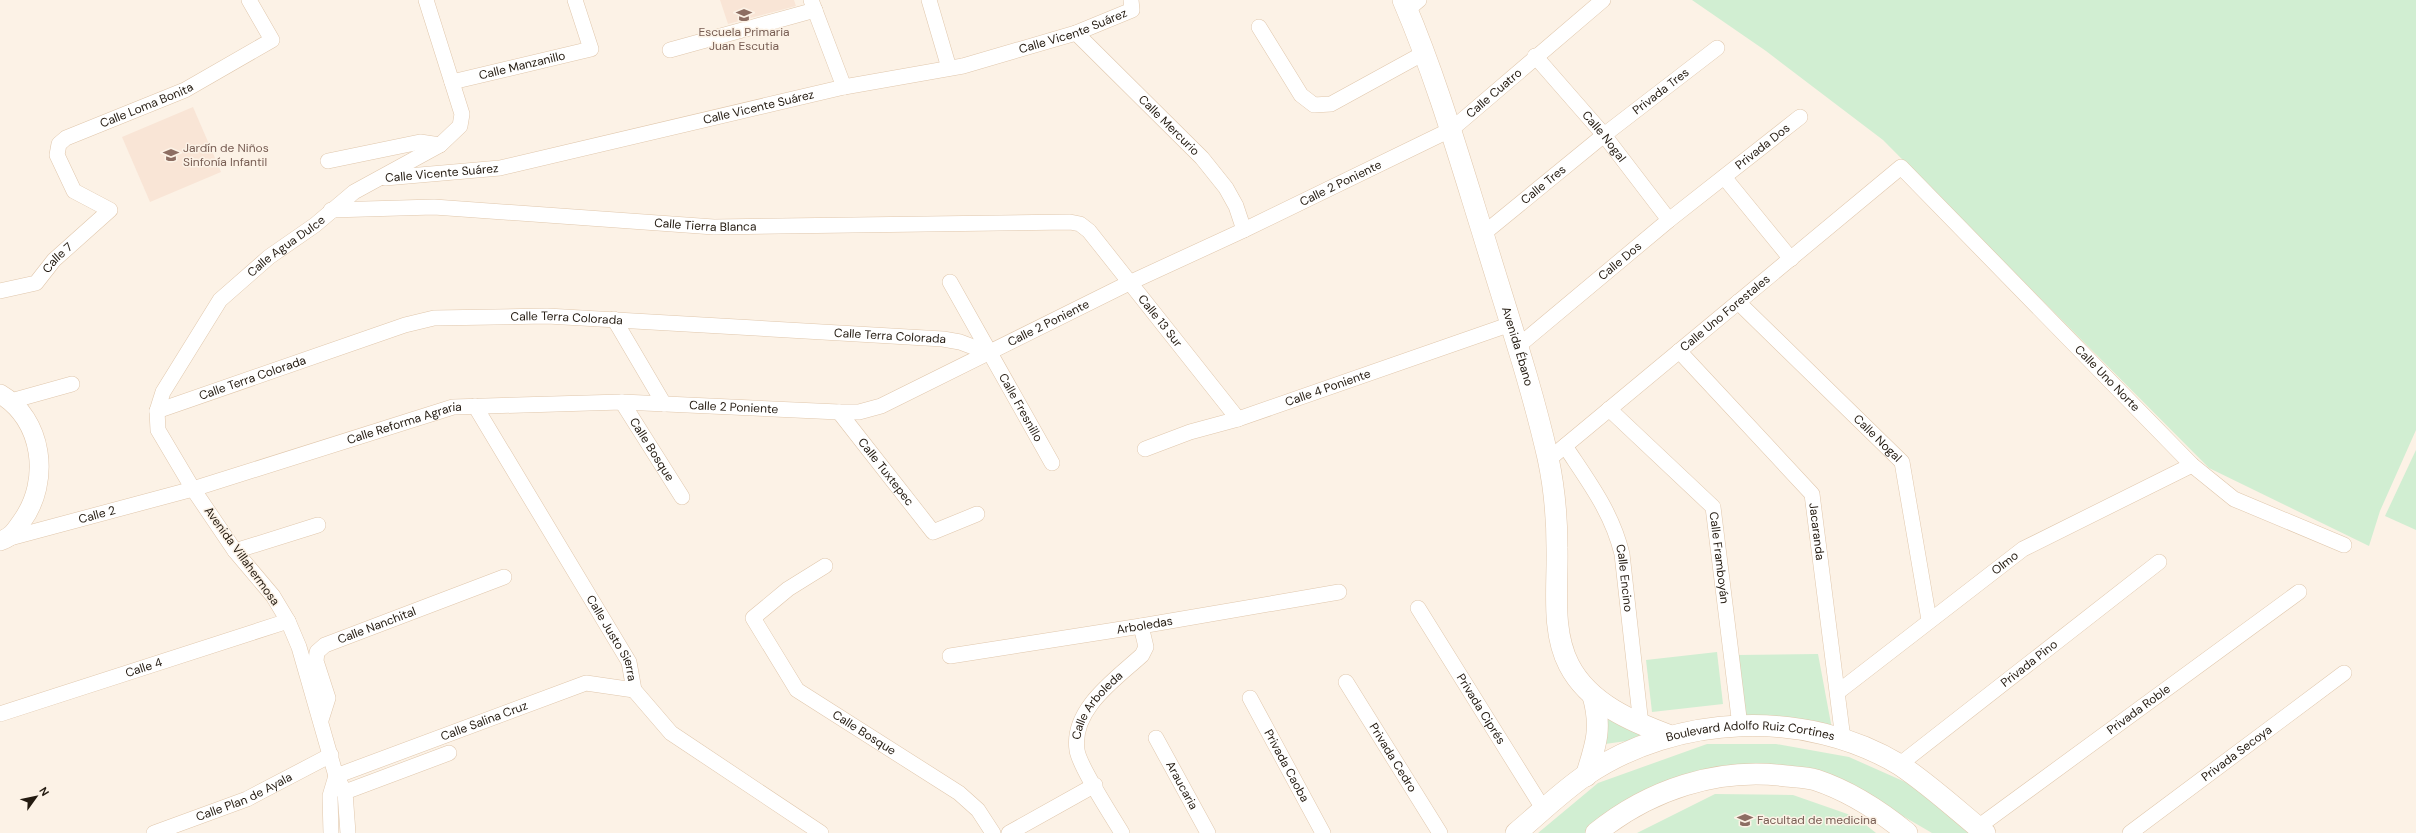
<svg xmlns="http://www.w3.org/2000/svg" width="2416" height="833" font-family="'DM Sans',sans-serif">
<style>
.education{fill:#f9e5d6}
.green{fill:#d1eed2}
.lines{fill:none;stroke-linecap:round;stroke-linejoin:round}
.minor-casing{stroke:#e0c7ac;stroke-width:16}
.tertiary-casing{stroke:#e0c7ac;stroke-width:20}
.secondary-casing{stroke:#e0c7ac;stroke-width:22}
.minor{stroke:#fff;stroke-width:15}
.tertiary{stroke:#fff;stroke-width:19}
.secondary{stroke:#fff;stroke-width:21}
.labels{text-anchor:middle;stroke-width:3;stroke-linejoin:round;paint-order:stroke}
.street-label{font-size:12px;fill:#231a10;stroke:#fcf2e6}
.education-label{font-size:12px;fill:#785e54;stroke:#fcf2e6;text-anchor:start}
</style>
<rect width="100%" height="100%" fill="#fcf2e6"/>
<g class="education">
<polygon points="720,0 794,0 796,6 728,24"/>
<polygon points="193,107 221,172 150,202 122,137"/>
</g>
<g class="green">
<polygon points="1692,0 2416,0 2416,430 2380,511 2369,546 2209,468 1883,140 1766,51"/>
<polygon points="2416,450 2416,530 2385,516"/>
<polygon points="1717,652 1723,704 1652,712 1646,660"/>
<polygon points="1818,654 1832,729 1742,716 1737,655"/>
<polygon points="1605,711 1655,737 1605,744"/>
<polygon points="1707,744 1776,744 1849,757 1912,785 1971,833 1932,833 1836,777 1760,764 1587,833 1538,833 1598,783"/>
<polygon points="1715,794 1793,795 1856,817 1876,833 1637,833"/>
</g>
<g class="lines">
<defs>
<g id="minor">
<polyline points="811,0 844,87"/>
<polyline points="929,0 949,68"/>
<polyline points="1407,10 1419,0"/>
<polyline points="1259,27 1301,95 1314,105 1331,104 1424,53"/>
<path id="s1" d="M1076,33L1202,158L1226,188L1236,206L1244,230"/>
<polyline points="670,50 815,10"/>
<path id="s2" d="M1535,56L1604,135L1669,220"/>
<path id="s3" d="M452,82L591,49L575,0"/>
<polyline points="328,161 420,142 440,145"/>
<polyline points="1724,177 1791,259"/>
<path id="s4" d="M385,178L500,168L844,87L963,66L1076,33L1132,10L1131,0"/>
<path id="s5" d="M331,210L434,207L714,227L1070,222L1080,224L1089,231L1238,419"/>
<path id="s6" d="M1483,234L1604,135L1717,48"/>
<path id="s7" d="M950,282L1052,463"/>
<path id="s8" d="M0,291L36,283L54,260L110,210L74,191L57,155L59,144L66,138L185,90L272,40L249,0"/>
<path id="s9" d="M1738,302L1902,462L1929,620"/>
<polyline points="614,319 664,404"/>
<path id="s10" d="M1517,347L1669,220L1800,117"/>
<path id="s11" d="M1679,351L1812,494L1843,739"/>
<polyline points="11,401 72,384"/>
<path id="s12" d="M622,402L682,497"/>
<path id="s13" d="M475,406L629,662L634,690L671,733L821,833"/>
<path id="s14" d="M1609,409L1713,507L1740,726"/>
<path id="s15" d="M157,411L405,325L434,318L547,316L943,339L960,342L989,353"/>
<path id="s16" d="M839,412L933,532L977,514"/>
<path id="s17" d="M1565,446C1588,481 1612,512 1622,554L1641,725"/>
<path id="s18" d="M1145,449L1190,432L1238,419L1511,324"/>
<path id="s19" d="M1548,460L1901,167L2192,465L2234,499L2344,545"/>
<path id="s20" d="M10,538L193,489L453,407L622,402L839,412H859L881,406L1129,283L1244,230L1452,129L1603,0"/>
<polyline points="235,551 318,525"/>
<path id="s21" d="M825,566L788,589L753,618L797,690L959,793L978,810L993,833"/>
<path id="s22" d="M1418,608L1544,810"/>
<path id="s23" d="M950,656L1141,626L1339,592"/>
<path id="s24" d="M1346,682L1440,833"/>
<path id="s25" d="M1838,692L2023,549L2192,465"/>
<path id="s26" d="M1250,698L1323,833"/>
<path id="s27" d="M0,714L288,621"/>
<path id="s28" d="M321,720L328,698L316,661L317,652L325,645L504,577"/>
<path id="s29" d="M1156,738L1208,833"/>
<path id="s30" d="M1899,765L2159,562"/>
<path id="s31" d="M336,776L586,683L634,690"/>
<polyline points="345,792 449,753"/>
<path id="s32" d="M1978,827L2299,592"/>
<path id="s33" d="M154,833L247,799L331,755"/>
<polyline points="331,833 330,796 336,776"/>
<path id="s34" d="M348,833L345,792L336,776L299,647L288,621L273,596L235,551L193,489L158,430L157,411L163,392L220,300L269,257L315,225L354,192L440,145L460,126L462,114L426,0"/>
<polyline points="1009,833 1095,785"/>
<path id="s35" d="M1122,833C1112,816 1079,766 1077,750C1071,709 1116,679 1142,655L1146,647L1141,626"/>
<path id="s36" d="M2130,833L2344,673"/>
</g>
<path id="tertiary" d="M0,394C43,419 51,481 22,521C15,531 12,537 0,541"/>
<g id="secondary">
<path id="s37" d="M1403,0C1436,77 1459,157 1484,237C1506,310 1531,383 1548,458C1554,486 1557,519 1557,548C1558,587 1551,630 1569,665C1589,704 1633,722 1671,736"/>
<path d="M1586,776C1596,745 1602,728 1593,696"/>
<path id="s38" d="M1516,833C1539,814 1561,792 1586,775C1676,714 1806,708 1900,765C1930,785 1957,810 1985,833"/>
<path d="M1596,833C1649,790 1717,767 1786,776C1795,777 1806,777 1816,780C1849,791 1880,811 1907,833"/>
</g>
</defs>
<use href="#minor" class="minor-casing"/>
<use href="#tertiary" class="tertiary-casing"/>
<use href="#secondary" class="secondary-casing"/>
<use href="#minor" class="minor"/>
<use href="#tertiary" class="tertiary"/>
<use href="#secondary" class="secondary"/>
</g>
<defs>
<symbol id="school-bare" viewBox="-9 -9 18 18"><path d="M0-5L7-2L0 1L-7-2ZM-4 1L0 2.5L4 1V4Q0 6-4 4Z" fill="#8d6e63" stroke="#fcf2e6" stroke-width="2.5" paint-order="stroke"/></symbol>
<symbol id="university-bare" viewBox="-9 -9 18 18"><path d="M0-5L7-2L0 1L-7-2ZM-4 1L0 2.5L4 1V4Q0 6-4 4Z" fill="#8d6e63" stroke="#fcf2e6" stroke-width="2.5" paint-order="stroke"/></symbol>
</defs>
<g fill-rule="evenodd">
<use href="#school-bare" x="733" y="4" width="22" height="22"/>
<use href="#school-bare" x="160" y="144" width="22" height="22"/>
<use href="#university-bare" x="1734" y="809" width="22" height="22"/>
</g>
<g class="labels">
<g class="street-label">
<text dy="4" stroke="none"><textPath href="#s4" startOffset="705">Calle Vicente Suárez</textPath></text>
<text dy="4" stroke="none"><textPath href="#s3" startOffset="72">Calle Manzanillo</textPath></text>
<text dy="4" stroke="none"><textPath href="#s6" startOffset="228">Privada Tres</textPath></text>
<text dy="4" stroke="none"><textPath href="#s20" startOffset="1581">Calle Cuatro</textPath></text>
<text dy="4" stroke="none"><textPath href="#s8" startOffset="329">Calle Loma Bonita</textPath></text>
<text dy="4" stroke="none"><textPath href="#s4" startOffset="381">Calle Vicente Suárez</textPath></text>
<text dy="4" stroke="none"><textPath href="#s1" startOffset="131">Calle Mercurio</textPath></text>
<text dy="4" stroke="none"><textPath href="#s2" startOffset="106">Calle Nogal</textPath></text>
<text dy="4" stroke="none"><textPath href="#s10" startOffset="317">Privada Dos</textPath></text>
<text dy="4" stroke="none"><textPath href="#s4" startOffset="57">Calle Vicente Suárez</textPath></text>
<text dy="4" stroke="none"><textPath href="#s20" startOffset="1402">Calle 2 Poniente</textPath></text>
<text dy="4" stroke="none"><textPath href="#s6" startOffset="78">Calle Tres</textPath></text>
<text dy="4" stroke="none"><textPath href="#s5" startOffset="375">Calle Tierra Blanca</textPath></text>
<text dy="4" stroke="none"><textPath href="#s34" startOffset="686">Calle Agua Dulce</textPath></text>
<text dy="4" stroke="none"><textPath href="#s8" startOffset="70">Calle 7</textPath></text>
<text dy="4" stroke="none"><textPath href="#s10" startOffset="134">Calle Dos</textPath></text>
<text dy="4" stroke="none"><textPath href="#s19" startOffset="230">Calle Uno Forestales</textPath></text>
<text dy="4" stroke="none"><textPath href="#s15" startOffset="425">Calle Terra Colorada</textPath></text>
<text dy="4" stroke="none"><textPath href="#s5" startOffset="876">Calle 13 Sur</textPath></text>
<text dy="4" stroke="none"><textPath href="#s20" startOffset="1078">Calle 2 Poniente</textPath></text>
<text dy="4" stroke="none"><textPath href="#s15" startOffset="749">Calle Terra Colorada</textPath></text>
<text dy="4" stroke="none"><textPath href="#s37" startOffset="365">Avenida Ébano</textPath></text>
<text dy="4" stroke="none"><textPath href="#s15" startOffset="101">Calle Terra Colorada</textPath></text>
<text dy="4" stroke="none"><textPath href="#s19" startOffset="754">Calle Uno Norte</textPath></text>
<text dy="4" stroke="none"><textPath href="#s18" startOffset="193">Calle 4 Poniente</textPath></text>
<text dy="4" stroke="none"><textPath href="#s20" startOffset="743">Calle 2 Poniente</textPath></text>
<text dy="4" stroke="none"><textPath href="#s7" startOffset="144">Calle Fresnillo</textPath></text>
<text dy="4" stroke="none"><textPath href="#s20" startOffset="411">Calle Reforma Agraria</textPath></text>
<text dy="4" stroke="none"><textPath href="#s9" startOffset="195">Calle Nogal</textPath></text>
<text dy="4" stroke="none"><textPath href="#s12" startOffset="56">Calle Bosque</textPath></text>
<text dy="4" stroke="none"><textPath href="#s16" startOffset="76">Calle Tuxtepec</textPath></text>
<text dy="4" stroke="none"><textPath href="#s20" startOffset="90">Calle 2</textPath></text>
<text dy="4" stroke="none"><textPath href="#s11" startOffset="233">Jacaranda</textPath></text>
<text transform="translate(242 556) rotate(54)" y="4">Avenida Villahermosa</text>
<text dy="4" stroke="none"><textPath href="#s14" startOffset="194">Calle Framboyán</textPath></text>
<text dy="4" stroke="none"><textPath href="#s25" startOffset="211">Olmo</textPath></text>
<text dy="4" stroke="none"><textPath href="#s17" startOffset="147">Calle Encino</textPath></text>
<text dy="4" stroke="none"><textPath href="#s23" startOffset="197">Arboledas</textPath></text>
<text dy="4" stroke="none"><textPath href="#s28" startOffset="137">Calle Nanchital</textPath></text>
<text dy="4" stroke="none"><textPath href="#s13" startOffset="270">Calle Justo Sierra</textPath></text>
<text dy="4" stroke="none"><textPath href="#s30" startOffset="165">Privada Pino</textPath></text>
<text dy="4" stroke="none"><textPath href="#s27" startOffset="151">Calle 4</textPath></text>
<text dy="4" stroke="none"><textPath href="#s35" startOffset="146">Calle Arboleda</textPath></text>
<text dy="4" stroke="none"><textPath href="#s22" startOffset="119">Privada Ciprés</textPath></text>
<text dy="4" stroke="none"><textPath href="#s32" startOffset="199">Privada Roble</textPath></text>
<text dy="4" stroke="none"><textPath href="#s31" startOffset="158">Calle Salina Cruz</textPath></text>
<text dy="4" stroke="none"><textPath href="#s21" startOffset="253">Calle Bosque</textPath></text>
<text dy="4" stroke="none"><textPath href="#s38" startOffset="265">Boulevard Adolfo Ruiz Cortines</textPath></text>
<text dy="4" stroke="none"><textPath href="#s36" startOffset="133">Privada Secoya</textPath></text>
<text dy="4" stroke="none"><textPath href="#s24" startOffset="89">Privada Cedro</textPath></text>
<text dy="4" stroke="none"><textPath href="#s26" startOffset="77">Privada Caoba</textPath></text>
<text dy="4" stroke="none"><textPath href="#s29" startOffset="54">Araucaria</textPath></text>
<text dy="4" stroke="none"><textPath href="#s33" startOffset="97">Calle Plan de Ayala</textPath></text>
</g>
<g class="education-label">
<text x="744" y="36" text-anchor="middle">Escuela Primaria<tspan x="744" dy="14">Juan Escutia</tspan></text>
<text x="183" y="152">Jardín de Niños<tspan x="183" dy="14">Sinfonía Infantil</tspan></text>
<text x="1757" y="824">Facultad de medicina</text>
</g>
</g>
<g transform="translate(36 797) rotate(57)" stroke="#fcf2e6" stroke-width="3" paint-order="stroke">
<path d="M0-3L7 15L0 10L-7 15Z" fill="#231a10"/>
<text y="-6" font-size="11" font-weight="bold" text-anchor="middle" fill="#231a10">N</text>
</g>
</svg>
